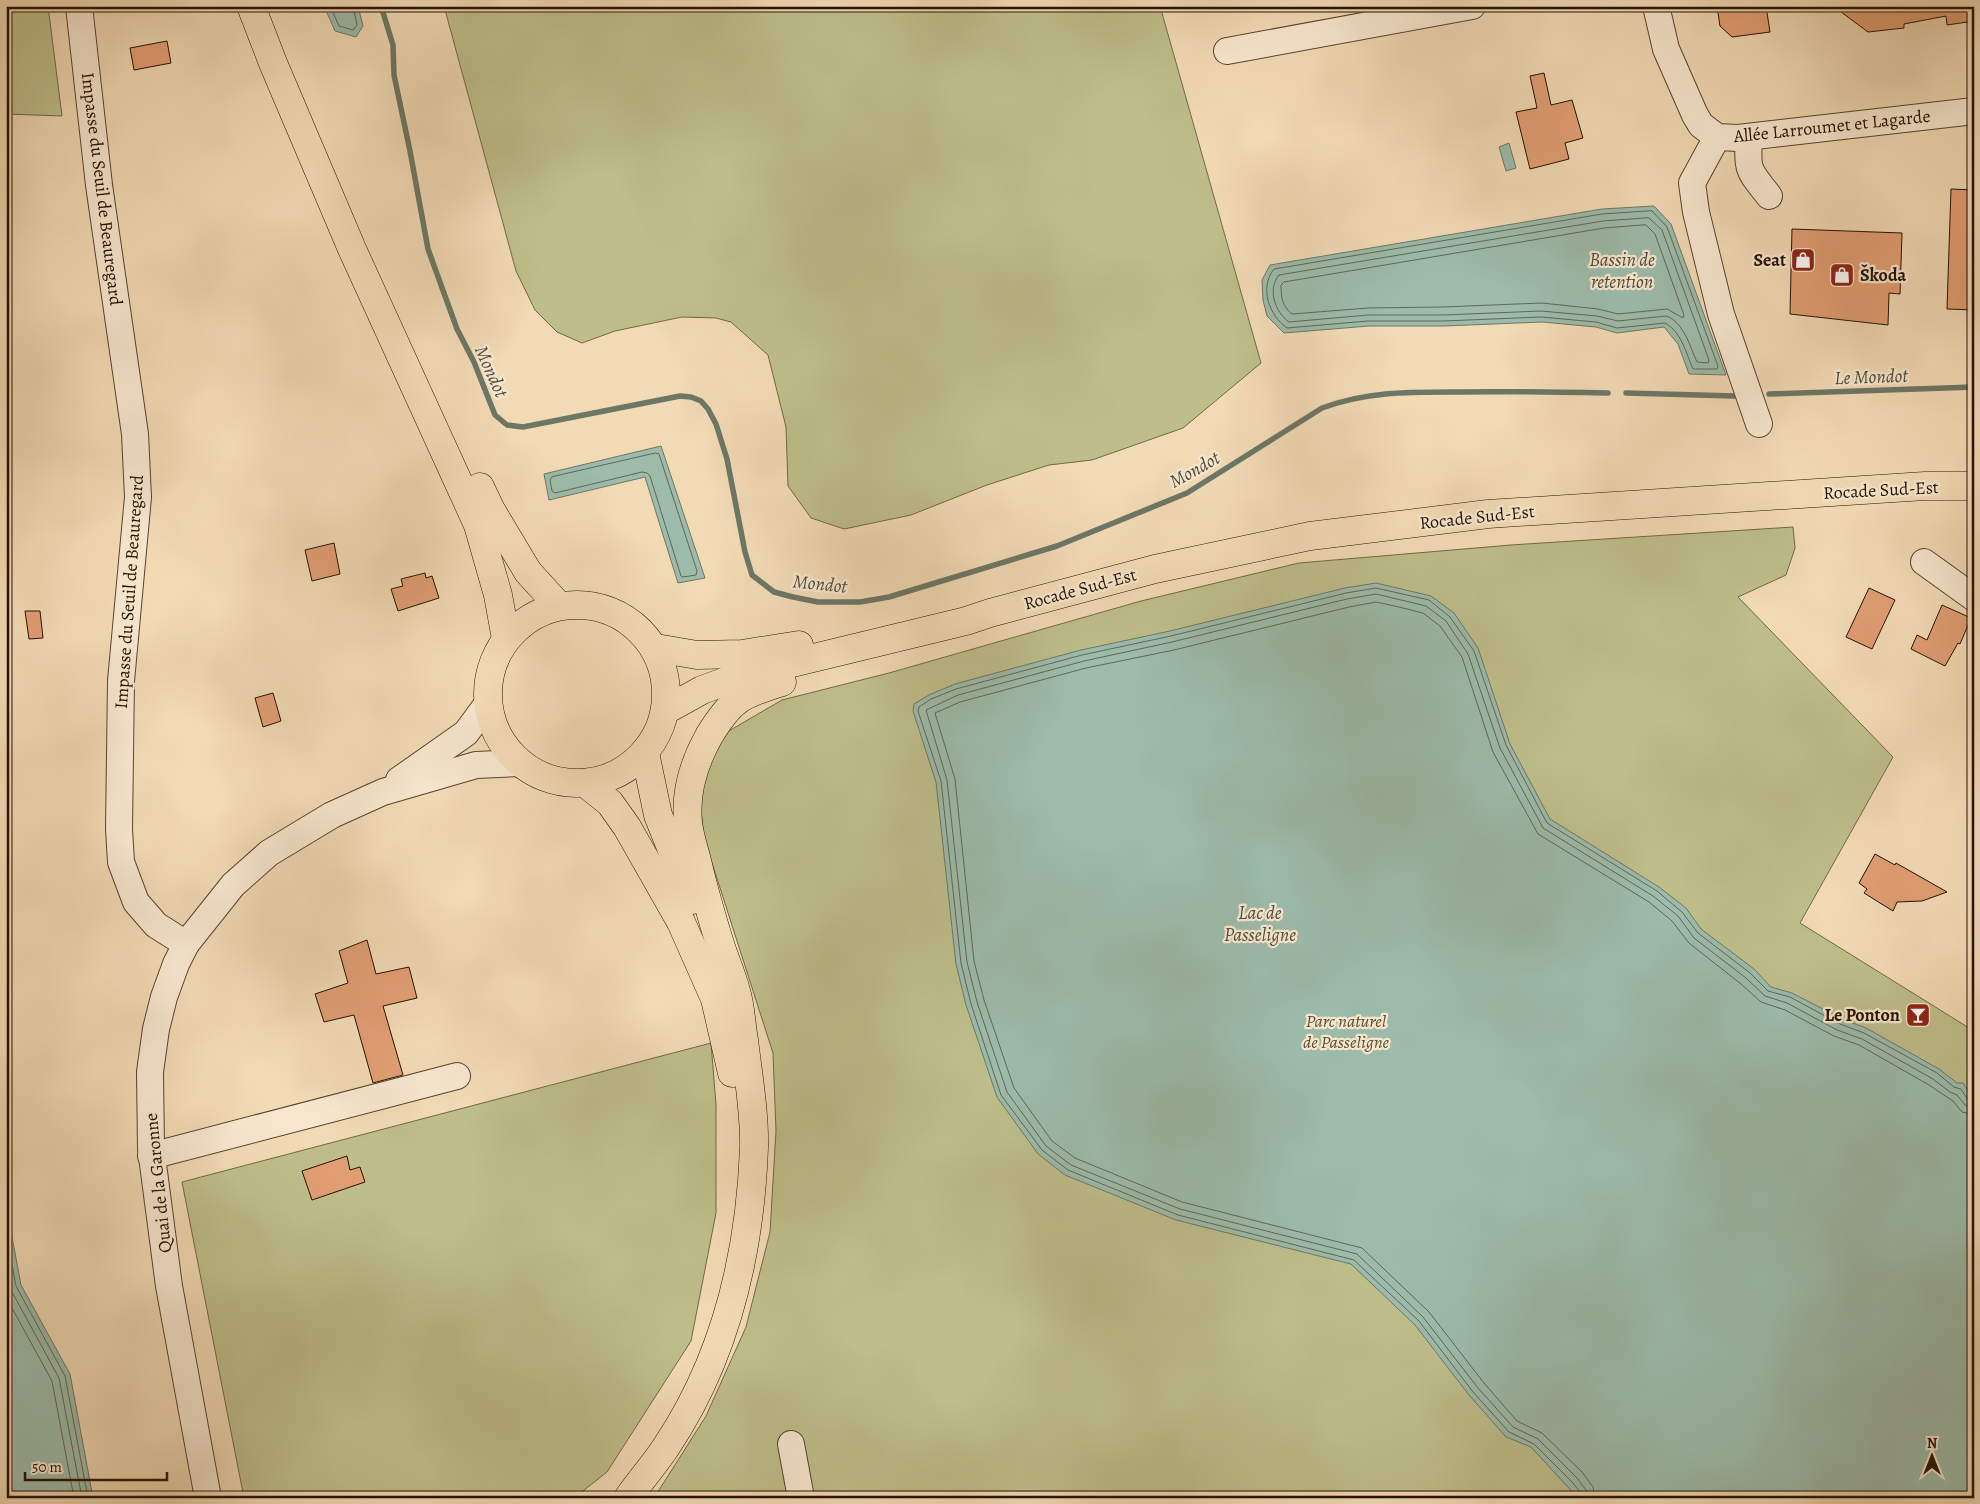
<svg xmlns="http://www.w3.org/2000/svg" width="1980" height="1504" font-family="Alegreya,serif">
<style>
.green{fill:#bebe8b;stroke:#716846}
.water{fill:#9cbbaa;stroke:#6c7766}
.lines{fill:none;stroke-linecap:round;stroke-linejoin:round}
.shore{stroke:#606656;stroke-width:1}
.stream{stroke:#6c7766;stroke-width:5.5}
.building{fill:#e19e73;stroke:#241201}
.minor-casing{stroke:#58442e;stroke-width:28}
.major-casing{stroke:#241201;stroke-width:29}
.minor{stroke:#f7e7cf;stroke-width:26}
.major{stroke:#f2dab5;stroke-width:28}
.labels{text-anchor:middle;stroke-width:4.5;stroke-linejoin:round;paint-order:stroke}
.street-label{font-size:18px;fill:#241201;stroke:#f7e7cf}
.poi-label{font-size:18px;font-weight:bold;fill:#241201;stroke:#f7e7cf;text-anchor:end}
.park-label{font-size:18px;font-style:italic;fill:#5a4e31;stroke:#f7e7cf}
.water-label{font-size:19px;font-style:italic;fill:#4e4d3c;stroke:#f7e7cf}
</style>
<rect width="100%" height="100%" fill="#f2dab5"/>
<filter id="stains"><feTurbulence type="fractalNoise" baseFrequency=".004" numOctaves="4"/><feColorMatrix values="0 0 0 0 .2 0 0 0 0 .09 0 0 0 0 .02 0 0 0 .5 -.17"/></filter>
<radialGradient id="worn" r=".72"><stop offset=".6" stop-color="#630" stop-opacity="0"/><stop offset="1" stop-color="#630" stop-opacity=".3"/></radialGradient>
<g class="green">
<polygon points="6,6 48,6 62,116 6,114"/>
<polygon points="444,6 1160,6 1261,363 1183,428 1092,460 1049,465 987,485 911,515 844,529 811,518 788,486 786,427 768,355 731,322 716,318 682,317 615,331 582,343 557,332 535,310 516,271"/>
<polygon points="1793,527 1795,548 1786,575 1738,597 1893,757 1800,923 1974,1031 1974,1498 654,1498 706,1416 746,1327 770,1232 776,1131 773,1053 704,838 698,781 727,732 782,700 889,673 1141,601 1299,563 1511,545"/>
<polygon points="711,1043 716,1104 716,1213 691,1341 607,1472 574,1498 244,1498 182,1182"/>
</g>
<g class="water">
<polygon points="324,6 358,6 363,26 356,37 335,31"/>
<polygon points="1509,143 1516,168 1506,171 1499,147"/>
<polygon points="1654,206 1671,224 1726,375 1689,374 1678,344 1664,327 1617,333 1596,327 1542,322 1444,326 1369,326 1284,333 1267,316 1263,300 1262,280 1270,265 1602,209"/>
<polygon points="661,446 705,578 678,583 645,477 549,500 544,474"/>
<polygon points="1376,583 1431,596 1454,613 1478,648 1510,744 1550,819 1659,887 1686,908 1701,929 1754,969 1771,987 1792,993 1842,1019 1866,1028 1939,1069 1957,1083 1963,1083 1974,1100 1974,1498 1578,1498 1531,1447 1506,1437 1469,1395 1415,1325 1351,1264 1176,1220 1065,1175 1038,1154 997,1097 966,1005 956,964 936,782 913,711 914,704 929,695 955,684 1081,650 1170,631 1345,588"/>
<polygon points="6,1205 21,1285 70,1374 93,1498 6,1498"/>
</g>
<g class="lines">
<g class="shore">
<polyline points="330,6 339,26 353,30 357,25 353,6"/>
<path d="M1652,211L1667,227L1718,366L1717,369H1693C1686,353 1681,331 1665,323L1617,328L1596,322L1541,317L1444,321H1368L1287,328C1269,315 1259,288 1274,269L1602,214Z"/>
<path d="M1649,218L1662,230L1709,360L1708,363L1697,362C1690,347 1684,322 1666,316L1618,321L1597,316L1541,311L1444,315H1368L1289,322C1275,312 1267,289 1279,275L1603,221Z"/>
<path d="M1646,225L1655,234L1684,315L1683,318L1667,309L1618,314L1598,309L1542,303L1443,307L1368,308L1292,314C1282,306 1281,297 1281,285L1284,282L1604,228Z"/>
<polygon points="656,453 659,454 697,571 696,575 683,577 681,576 650,476 647,473 642,472 555,493 552,491 550,480 552,477"/>
<polyline points="6,1232 16,1286 65,1376 88,1498"/>
<polyline points="6,1267 11,1290 59,1378 82,1498"/>
<polyline points="6,1297 52,1381 74,1498"/>
<polyline points="1581,1498 1581,1493 1572,1482 1534,1444 1509,1432 1473,1392 1419,1321 1354,1260 1178,1215 1068,1170 1042,1150 1001,1095 971,1004 961,963 941,781 918,711 919,707 931,699 956,689 1082,655 1171,636 1346,593 1376,588 1429,600 1450,617 1474,651 1506,745 1547,823 1657,891 1682,912 1698,933 1750,973 1768,991 1790,997 1840,1024 1864,1033 1937,1073 1954,1087 1961,1089 1968,1100 1974,1102"/>
<polyline points="1588,1498 1586,1490 1577,1478 1538,1439 1513,1427 1478,1388 1423,1317 1357,1254 1180,1209 1071,1165 1046,1146 1007,1092 977,1002 967,962 947,780 926,710 958,695 1084,661 1172,642 1347,599 1376,594 1426,606 1446,621 1468,654 1500,748 1543,828 1653,896 1678,916 1694,938 1746,978 1765,996 1787,1003 1837,1030 1862,1039 1933,1079 1950,1092 1957,1095 1965,1105 1974,1108"/>
<polyline points="1595,1498 1593,1487 1582,1472 1542,1433 1517,1421 1484,1383 1429,1312 1362,1248 1182,1202 1075,1158 1052,1141 1014,1088 984,1000 974,961 955,779 935,713 960,702 1086,668 1174,650 1349,607 1376,602 1399,607 1423,613 1440,626 1462,657 1493,752 1538,834 1649,902 1672,921 1689,943 1741,984 1761,1002 1785,1010 1834,1036 1859,1045 1929,1085 1953,1101 1962,1112 1974,1115"/>
</g>
<g class="stream">
<path d="M381,6L393,45L394,75L410,151L428,249L457,329L474,362L495,415L507,425L523,427L680,396L691,397L701,401L708,409L716,424L727,459L745,552L752,575L774,592L793,597L818,602H860L889,597L1057,546L1187,493L1322,408C1365,392 1406,392 1451,392C1503,391 1556,392 1608,393"/>
<polyline points="1626,393 1734,396"/>
<polyline points="1769,394 1974,387"/>
</g>
</g>
<g class="building">
<polygon points="1717,6 1766,6 1770,32 1732,37 1720,26"/>
<polygon points="1833,6 1974,6 1974,21 1947,25 1946,16 1904,24 1904,28 1868,32"/>
<polygon points="167,41 171,63 134,70 130,48"/>
<polygon points="1544,73 1551,105 1572,100 1583,138 1565,143 1569,159 1530,169 1516,112 1537,108 1530,76"/>
<polygon points="1951,189 1974,190 1974,310 1947,309"/>
<polygon points="1792,229 1902,233 1900,294 1889,293 1888,325 1790,314"/>
<polygon points="334,543 340,574 312,581 305,550"/>
<polygon points="425,573 426,578 432,576 439,598 398,611 391,589 403,586 401,579"/>
<polygon points="1869,588 1895,600 1872,649 1846,637"/>
<polygon points="1942,605 1971,618 1960,644 1958,643 1945,666 1911,649 1917,635 1927,640"/>
<polygon points="25,611 40,611 43,638 29,639"/>
<polygon points="273,693 281,721 263,727 255,698"/>
<polygon points="1875,854 1895,865 1896,863 1947,892 1922,901 1897,902 1893,911 1864,893 1867,889 1859,883"/>
<polygon points="367,940 376,974 409,967 417,998 383,1006 403,1075 373,1083 354,1015 324,1022 315,994 348,983 339,951"/>
<polygon points="347,1156 350,1170 360,1167 365,1182 312,1200 302,1171"/>
</g>
<g class="lines">
<defs>
<g id="minor">
<polyline points="79,6 99,185 135,434 138,497 121,681 119,829 121,862 136,902 156,925 186,944"/>
<polyline points="1656,6 1666,49 1695,115 1701,125 1717,137 1738,138 1974,111"/>
<polyline points="1227,51 1472,6"/>
<polyline points="1717,137 1692,183 1696,212 1721,314 1759,424"/>
<path d="M1749,137C1747,172 1748,169 1769,196"/>
<polyline points="1924,562 1974,598"/>
<polyline points="399,780 466,733 488,703"/>
<polyline points="151,1156 457,1076"/>
<polyline points="791,1444 801,1498"/>
<polyline points="208,1498 169,1286 151,1149 150,1072 156,1029 164,997 176,964 186,944 233,885 269,853 332,815 383,792 476,765 520,763"/>
</g>
<g id="major">
<polyline points="251,6 273,63 352,249 478,525 498,595 506,639"/>
<polyline points="480,487 491,510 528,572 559,606"/>
<circle cx="577" cy="694" r="89"/>
<polyline points="656,648 697,655 742,654 799,645"/>
<polyline points="666,710 702,690 743,675 966,621 990,613 1155,569 1310,536 1488,514 1925,486 1974,486"/>
<polyline points="645,753 658,815 692,900"/>
<polyline points="585,783 610,803 627,827 681,922 715,999 732,1073"/>
<path d="M628,1498C640,1481 654,1465 666,1447C725,1359 750,1253 754,1148C755,1114 748,1074 744,1040C741,1024 741,1007 736,991C732,975 725,960 720,944C711,915 703,887 696,857C693,846 689,834 688,822C685,792 695,761 709,736C731,699 742,694 782,682"/>
</g>
</defs>
<use href="#minor" class="minor-casing"/>
<use href="#major" class="major-casing"/>
<use href="#minor" class="minor"/>
<use href="#major" class="major"/>
</g>
<defs>
<symbol id="shop-square" viewBox="-11 -11 22 22"><rect x="-9" y="-9" width="18" height="18" rx="4" fill="#8f2418" stroke="#f7e7cf"/><path d="M-5-2.5h2.3a2.7 3.5 0 0 1 5.4 0H5L5.5 6h-11ZM-1.5-2.5h3a1.5 2.3 0 0 0-3 0Z" fill="#fff"/></symbol>
<symbol id="bar-square" viewBox="-11 -11 22 22"><rect x="-9" y="-9" width="18" height="18" rx="4" fill="#8f2418" stroke="#f7e7cf"/><path d="M-6-5H6L.8 .8V4.5H3.5V6h-7V4.5H-.8V.8Z" fill="#fff"/></symbol>
</defs>
<g fill-rule="evenodd">
<use href="#shop-square" x="1789" y="246" width="28" height="28"/>
<use href="#shop-square" x="1828" y="261" width="28" height="28"/>
<use href="#bar-square" x="1904" y="1001" width="28" height="28"/>
</g>
<g class="labels">
<g class="street-label">
<text transform="translate(1832 126) rotate(-6)" y="6">Allée Larroumet et Lagarde</text>
<text transform="translate(102 189) rotate(83)" y="6">Impasse du Seuil de Beauregard</text>
<text transform="translate(1881 490) rotate(-3)" y="6">Rocade Sud-Est</text>
<text transform="translate(1477 517) rotate(-6)" y="6">Rocade Sud-Est</text>
<text transform="translate(1080 589) rotate(-15)" y="6">Rocade Sud-Est</text>
<text transform="translate(129 592) rotate(-86)" y="6">Impasse du Seuil de Beauregard</text>
<text transform="translate(158 1183) rotate(-96)" y="6">Quai de la Garonne</text>
</g>
<g class="poi-label">
<text x="1786" y="266">Seat</text>
<text x="1860" y="281" text-anchor="start">Škoda</text>
<text x="1900" y="1021">Le Ponton</text>
</g>
<g class="park-label">
<text x="1346" y="1027">Parc naturel<tspan x="1346" dy="21">de Passeligne</tspan></text>
</g>
<g class="water-label">
<text x="1622" y="266">Bassin de<tspan x="1622" dy="22">retention</tspan></text>
<text transform="translate(492 371) rotate(66)" y="7">Mondot</text>
<text transform="translate(1871 376) rotate(-2)" y="7">Le Mondot</text>
<text transform="translate(1194 469) rotate(-29)" y="7">Mondot</text>
<text transform="translate(820 583) rotate(6)" y="7">Mondot</text>
<text x="1260" y="919">Lac de<tspan x="1260" dy="22">Passeligne</tspan></text>
</g>
</g>
<rect width="1980" height="1504" fill="none" stroke="#f2dab5" stroke-width="25"/>
<rect x="8" y="8" width="1965" height="1489" fill="none" stroke="#241201" stroke-width="2.5"/>
<rect x="12" y="12" width="1955" height="1479" fill="none" stroke="#241201"/>
<g transform="translate(1932 1456)" stroke="#f7e7cf" stroke-width="4" paint-order="stroke">
<path d="M0-4L9 19L0 12L-9 19Z" fill="#241201"/>
<text y="-8" font-size="14" font-weight="bold" text-anchor="middle" fill="#241201">N</text>
</g>
<path d="M25 1472v8h142v-8" fill="none" stroke="#241201" stroke-width="2.5"/>
<text x="32" y="1472" font-size="15" fill="#241201" stroke="#f7e7cf" stroke-width="4" paint-order="stroke">50 m</text>
<rect width="100%" height="100%" filter="url(#stains)"/>
<rect width="100%" height="100%" fill="url(#worn)"/>
</svg>
